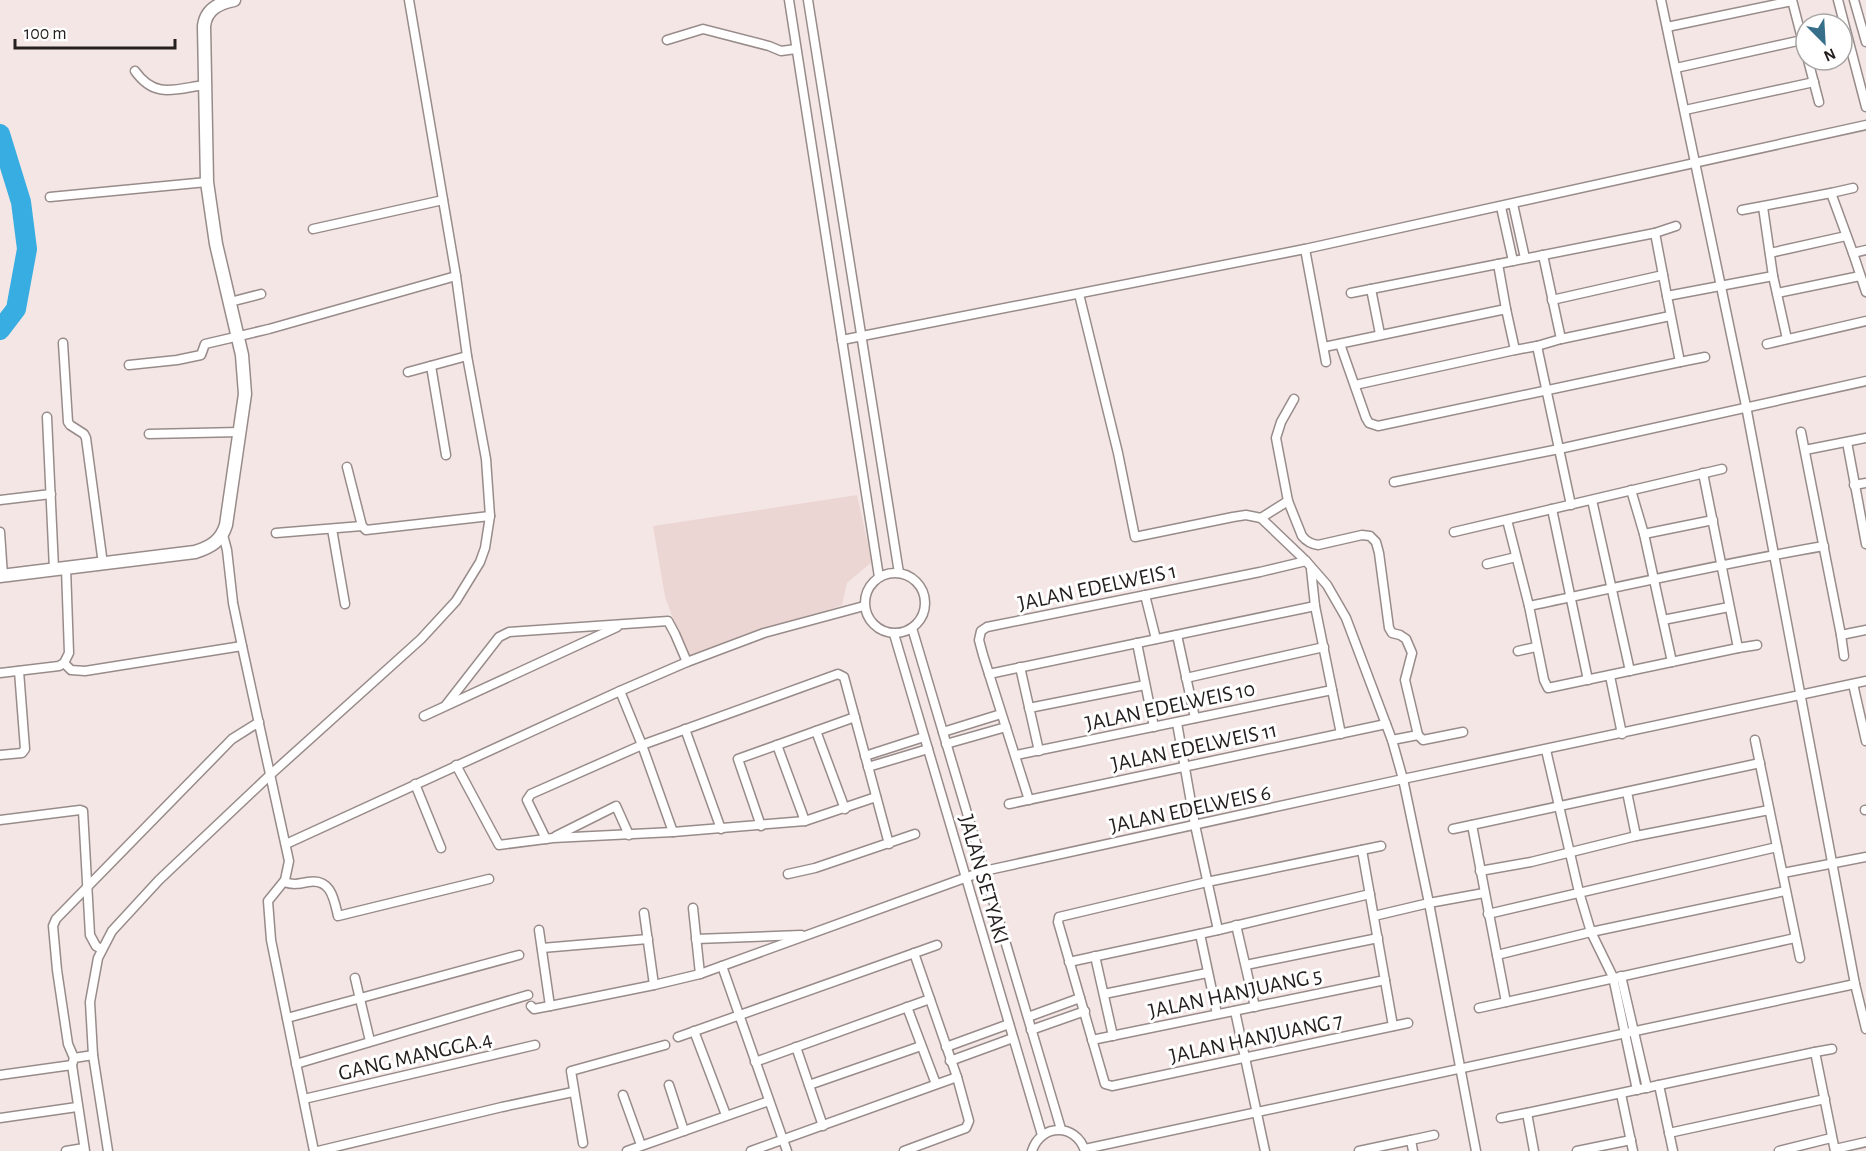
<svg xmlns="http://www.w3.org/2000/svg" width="1866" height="1151" font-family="'Alegreya Sans',sans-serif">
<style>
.built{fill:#ecd6d3}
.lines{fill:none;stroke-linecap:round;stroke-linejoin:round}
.river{stroke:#38ade1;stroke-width:20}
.street-casing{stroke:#988c8a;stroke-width:11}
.secondary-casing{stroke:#988c8a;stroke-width:15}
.street{stroke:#fff;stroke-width:8}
.secondary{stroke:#fff;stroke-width:12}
.labels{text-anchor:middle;stroke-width:6;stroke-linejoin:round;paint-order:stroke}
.street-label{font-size:22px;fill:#25201f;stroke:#fff}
</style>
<rect width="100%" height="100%" fill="#f4e6e5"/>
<polygon class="built" points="857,495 872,562 847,583 842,605 689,661 665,597 653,526"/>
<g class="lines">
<polyline class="river" points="0,134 21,202 27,249 16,309 0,330"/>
<defs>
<g id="street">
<polyline points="789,0 879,577"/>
<polyline points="808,0 899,573"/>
<polyline points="1661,0 1746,406 1855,984"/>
<polyline points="1792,0 1806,54"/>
<polyline points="1838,0 1866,107"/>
<polyline points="1854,0 1866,42"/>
<polyline points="1667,27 1792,1"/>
<polyline points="667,40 703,29 769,46 781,51 796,49"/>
<polyline points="1808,60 1819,102"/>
<polyline points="1676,68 1802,40"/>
<path d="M135,71C155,99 175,89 204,85"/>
<polyline points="1685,110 1814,82"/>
<polyline points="50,197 207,182"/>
<polyline points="1513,204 1525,258"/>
<polyline points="1501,207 1513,261"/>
<polyline points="1763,207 1773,276 1787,339"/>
<polyline points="1742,210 1831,193"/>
<polyline points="313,229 443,200"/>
<polyline points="1655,233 1667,296"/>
<polyline points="1305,249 1326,362"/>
<polyline points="1866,250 1853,253 1866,292"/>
<polyline points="1770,253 1846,236"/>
<polyline points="1853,253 1831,193 1853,188"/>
<polyline points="1498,264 1506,309"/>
<polyline points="1371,289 1380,334"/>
<polyline points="1351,293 1655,233 1676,226"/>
<polyline points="1777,293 1860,276"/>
<polyline points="1079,294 1118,453 1135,537 1233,517 1246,515 1261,518 1306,561 1327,585 1346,618 1392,740 1403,779 1429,903 1476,1151"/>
<polyline points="1552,300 1663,275"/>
<polyline points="230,302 261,294"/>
<polyline points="1561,339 1670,316"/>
<polyline points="842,340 1305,249 1866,125"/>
<polyline points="63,343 68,422 70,425 84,434 86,438 103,564"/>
<polyline points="1340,344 1366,418 1369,423 1378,426 1680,362 1667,296 1773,276"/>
<polyline points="1767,344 1866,321"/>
<polyline points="1537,346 1561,339 1543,255"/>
<polyline points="1324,347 1506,309 1515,350 1355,385"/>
<polyline points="1515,350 1537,346 1571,505"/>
<polyline points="1680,362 1705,357"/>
<polyline points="129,365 177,360 201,355 205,344 269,329 456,276"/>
<polyline points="431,366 446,455"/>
<polyline points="408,372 467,356"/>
<path d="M1294,399L1281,422L1276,438L1288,501L1302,536C1307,542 1311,544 1318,545L1362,535L1370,536L1376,542L1379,553L1389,628L1392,633L1400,635L1406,639L1412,653L1405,680L1418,735"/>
<polyline points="47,417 54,569"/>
<polyline points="1801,432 1841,635 1866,630"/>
<polyline points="149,434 240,432"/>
<polyline points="1847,442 1866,544"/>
<polyline points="1805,450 1866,438"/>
<polyline points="347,467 362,526 366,530 490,516"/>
<path d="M1703,473L1738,648L1548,688L1544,680L1529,606C1627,585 1725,563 1824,546"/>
<polyline points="1394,482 1559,449 1866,381"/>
<polyline points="1854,485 1866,483"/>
<polyline points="1631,490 1644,534 1672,662"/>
<polyline points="0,500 51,494"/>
<polyline points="1592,500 1630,671"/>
<polyline points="1552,509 1588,680"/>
<polyline points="1261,518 1288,501"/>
<polyline points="1507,520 1529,606"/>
<polyline points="332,529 345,604"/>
<polyline points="0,532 3,576"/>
<polyline points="1454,532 1722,469"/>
<polyline points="276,533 362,526"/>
<polyline points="1644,534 1713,520"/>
<polyline points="223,535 227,550 233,603 242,646 289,861 285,880 268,901 271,940 314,1151"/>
<polyline points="1487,564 1516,557"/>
<polyline points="1311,569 1315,606 1341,734"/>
<circle cx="895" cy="603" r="30"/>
<polyline points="1145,595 1156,639"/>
<polyline points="1663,620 1729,607"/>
<polyline points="912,628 1061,1129"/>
<polyline points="894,634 1042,1135"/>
<polyline points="1177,635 1195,718"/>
<polyline points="1841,635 1844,656"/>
<polyline points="1137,643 1154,727"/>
<polyline points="1738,648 1757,645"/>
<polyline points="1518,651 1536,647"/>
<polyline points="64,663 71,670 85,671 242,646"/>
<polyline points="1020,667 1039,751"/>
<polyline points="0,673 59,666 64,663 69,653 66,568"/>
<polyline points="989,674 1315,606"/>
<polyline points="1610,676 1622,734"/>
<polyline points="1186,678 1324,647"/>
<polyline points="1853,684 1866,741"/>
<polyline points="620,691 642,745 673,832"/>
<polyline points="446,705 499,637 509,632 668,621 675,634 687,662"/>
<polyline points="1029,708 1145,685"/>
<polyline points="424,716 617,627"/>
<polyline points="1177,723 1195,825 1218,930"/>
<polyline points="685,729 721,829"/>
<polyline points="816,731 845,809"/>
<polyline points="943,732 1001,714"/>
<polyline points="1392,740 1418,735 1423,740 1463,732"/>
<polyline points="1755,740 1800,958"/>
<polyline points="946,744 1006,727"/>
<polyline points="777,745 805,821"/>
<polyline points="1546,750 1579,892 1591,932 1613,977 1637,1090"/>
<polyline points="0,755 22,753 25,749 19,671"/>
<polyline points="1016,755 1332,690"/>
<polyline points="865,756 924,737"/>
<polyline points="456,765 499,845 553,838 673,832 805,821 876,797"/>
<polyline points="868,767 928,749"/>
<polyline points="415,784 441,848"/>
<polyline points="1627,792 1636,836"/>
<polyline points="1029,800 983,655 979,640 981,631 987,627 1260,572 1306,561"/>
<polyline points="1009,804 1386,724"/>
<polyline points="1865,810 1866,810"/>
<polyline points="0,820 80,810 83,811 90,935 96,946 101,949"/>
<polyline points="1472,825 1506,1002"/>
<polyline points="761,826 738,759 855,717"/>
<polyline points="1453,829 1760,763"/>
<polyline points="556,836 616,806 629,835"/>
<polyline points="546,839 527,800 531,794 642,745 838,674 844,677 889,844"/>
<polyline points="286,844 620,691 687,662 764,633 864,606"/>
<polyline points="1381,846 1207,882 1059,917 1058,922 1105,1084 1112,1086 1408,1023"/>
<polyline points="1362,850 1393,1026"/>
<polyline points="1480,871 1531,862 1636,836 1769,810"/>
<polyline points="1783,873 1866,857"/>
<polyline points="788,874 815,868 915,834"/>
<path d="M284,882C293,885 298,884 308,882C331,878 334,899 338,916L489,879"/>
<polyline points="693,908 700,974"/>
<polyline points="644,913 654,985"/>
<polyline points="1488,914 1777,847"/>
<polyline points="1374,916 1429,903 1484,893"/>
<polyline points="1236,925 1255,1007"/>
<polyline points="539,930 550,1006"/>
<polyline points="1200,934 1217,1014"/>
<polyline points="696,939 801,935"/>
<polyline points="542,948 648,939"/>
<polyline points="1497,955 1591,932 1785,891"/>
<polyline points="1095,956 1113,1036"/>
<polyline points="1069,962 1218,930 1370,894"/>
<polyline points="1246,965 1378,938"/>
<polyline points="722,966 787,1151"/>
<polyline points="1621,976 1647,1088"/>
<polyline points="355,978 370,1041"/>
<polyline points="1104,994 1207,973"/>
<polyline points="531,1006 534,1009 550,1006 654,985 700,974 984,871 1403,779 1866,681"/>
<polyline points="907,1007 936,1084"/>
<polyline points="1479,1008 1795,938"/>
<polyline points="1235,1011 1265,1151"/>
<polyline points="1028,1017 1080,998"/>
<polyline points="287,1018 519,955"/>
<polyline points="1031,1030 1085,1011"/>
<polyline points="694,1031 726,1115"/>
<polyline points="678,1037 937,945"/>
<polyline points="1092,1040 1385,980"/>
<polyline points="796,1047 823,1126"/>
<polyline points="946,1047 1009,1024"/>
<polyline points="1815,1052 1832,1049"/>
<polyline points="74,1058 68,1044 57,970 53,926 56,919 232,739 259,722"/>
<polyline points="950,1061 1013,1038"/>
<polyline points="755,1062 930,999"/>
<polyline points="296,1064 528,995"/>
<polyline points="0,1075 72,1065"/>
<polyline points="669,1085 684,1131"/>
<polyline points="809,1085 921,1046"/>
<polyline points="1659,1085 1673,1151"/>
<polyline points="1621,1094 1633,1151"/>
<polyline points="623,1095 641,1145"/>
<polyline points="304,1099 535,1045"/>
<polyline points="0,1118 77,1107"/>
<polyline points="1501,1118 1527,1113"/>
<polyline points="1669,1133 1825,1099"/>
<polyline points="1411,1140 1434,1135"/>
<polyline points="583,1143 571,1071 665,1045"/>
<path d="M1085,1149C1341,1092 1598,1039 1855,984L1866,1029"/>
<polyline points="1835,1149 1866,1142"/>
<polyline points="66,1151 84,1148"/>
<polyline points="85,1151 72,1065 74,1058 93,1055"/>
<polyline points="108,1151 93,1055 90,1002 98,958 112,931 159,880 270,775 421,639 456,601 480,562 485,548 490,516 486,459 467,356 456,276 409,0"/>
<polyline points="318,1151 502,1107 573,1092"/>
<polyline points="627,1151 769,1101"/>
<polyline points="751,1151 957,1077"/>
<polyline points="904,1151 966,1128 969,1121 957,1077 914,953"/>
<path d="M1032,1151C1041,1123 1076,1123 1085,1151"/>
<polyline points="1359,1151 1411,1140 1413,1151"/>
<polyline points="1534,1151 1527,1113 1815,1052 1835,1151"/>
<polyline points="1577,1151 1631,1140"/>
<polyline points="1779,1151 1831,1138"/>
</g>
<path id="secondary" d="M0,576L195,552C211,547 221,541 226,525L245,394L242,355L216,244L207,182L204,26C206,9 219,3 234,0"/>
</defs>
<use href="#street" class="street-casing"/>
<use href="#secondary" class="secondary-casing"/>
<use href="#street" class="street"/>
<use href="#secondary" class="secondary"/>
</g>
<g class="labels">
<g class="street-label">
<text transform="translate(1097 586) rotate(-12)" y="8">JALAN EDELWEIS 1</text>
<text transform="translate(1170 705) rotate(-12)" y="8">JALAN EDELWEIS 10</text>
<text transform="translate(1194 746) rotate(-12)" y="8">JALAN EDELWEIS 11</text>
<text transform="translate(1190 808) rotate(-12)" y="8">JALAN EDELWEIS 6</text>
<text transform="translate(985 879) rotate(74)" y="8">JALAN SETYAKI</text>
<text transform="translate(1235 992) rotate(-12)" y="8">JALAN HANJUANG 5</text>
<text transform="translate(1256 1037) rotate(-12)" y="8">JALAN HANJUANG 7</text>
<text transform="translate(415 1055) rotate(-13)" y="8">GANG MANGGA.4</text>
</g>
</g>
<g transform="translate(1824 42) rotate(156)"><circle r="28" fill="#ffffff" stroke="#a8a6a5" stroke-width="1.5"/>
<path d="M0-4.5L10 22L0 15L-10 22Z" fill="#376e89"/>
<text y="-9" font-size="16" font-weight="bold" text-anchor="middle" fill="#25201f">N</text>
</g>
<path d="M15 39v9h160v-9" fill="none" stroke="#25201f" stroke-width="3"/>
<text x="24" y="39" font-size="18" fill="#25201f" stroke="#ffffff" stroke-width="4.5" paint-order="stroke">100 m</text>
</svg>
